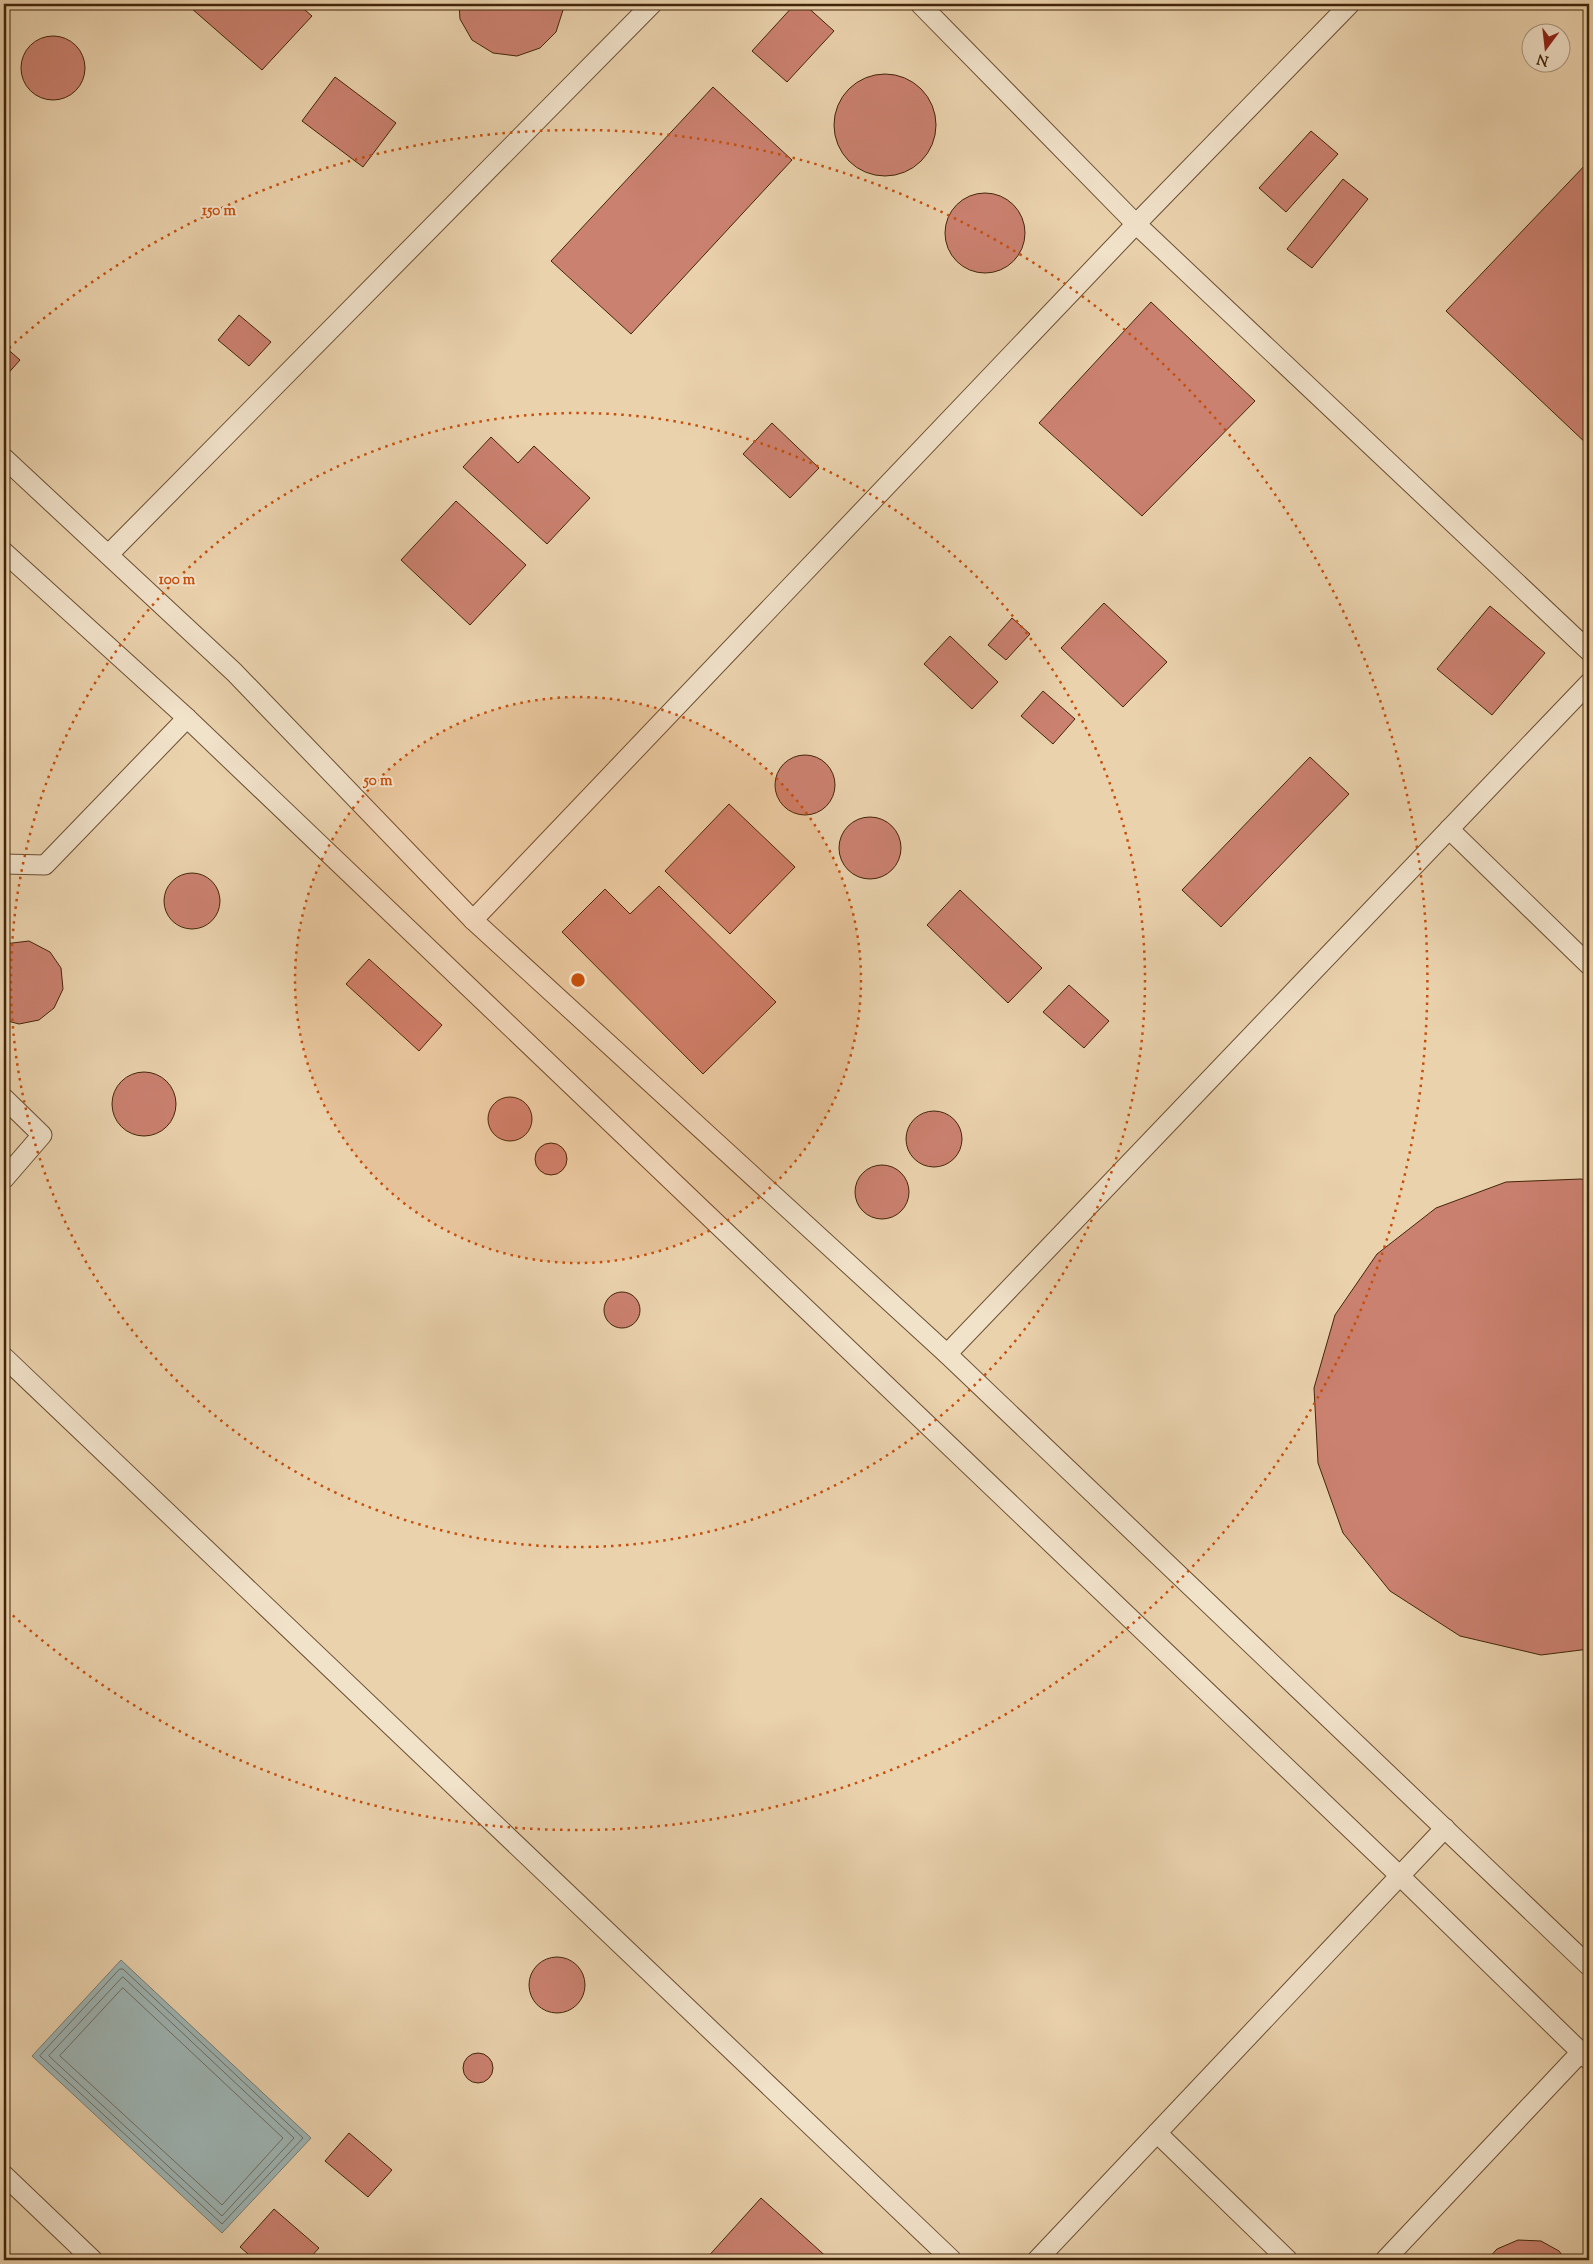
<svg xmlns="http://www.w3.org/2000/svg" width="1593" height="2264" font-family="'Sorts Mill Goudy',serif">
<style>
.water{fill:#9db5b5;stroke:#797b70}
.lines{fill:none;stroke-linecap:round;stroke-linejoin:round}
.shore{stroke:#706d5f;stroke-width:1}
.building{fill:#cb8170;stroke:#422509}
.service-casing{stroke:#6c5032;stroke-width:21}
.service{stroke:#f1e2ca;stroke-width:19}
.ring{fill:none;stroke:#c74f0b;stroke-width:2.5;stroke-dasharray:2.5 5}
.centre{fill:#c74f0b;stroke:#f1e2ca;stroke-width:2.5}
.ring-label{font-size:15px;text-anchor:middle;font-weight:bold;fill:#c74f0b;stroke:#f1e2ca;stroke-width:4;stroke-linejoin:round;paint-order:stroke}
</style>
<rect width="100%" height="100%" fill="#ead2ad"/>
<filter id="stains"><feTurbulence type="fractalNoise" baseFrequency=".004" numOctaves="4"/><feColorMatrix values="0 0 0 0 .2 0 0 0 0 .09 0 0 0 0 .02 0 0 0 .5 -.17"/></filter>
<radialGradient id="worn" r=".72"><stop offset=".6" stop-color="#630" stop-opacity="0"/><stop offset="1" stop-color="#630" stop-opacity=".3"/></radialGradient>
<polygon class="water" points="121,1960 311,2138 222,2233 32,2056"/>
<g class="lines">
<g class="shore">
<polygon points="120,1969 123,1969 303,2138 222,2224 40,2056"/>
<polygon points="123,1977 294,2138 222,2216 49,2056"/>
<polygon points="123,1988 283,2138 222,2205 60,2056"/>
</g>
</g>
<g class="building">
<polygon points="194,4 298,4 312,16 262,70 191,8"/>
<polygon points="459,4 562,4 563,10 556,32 540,48 517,56 493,53 472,40 460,19"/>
<polygon points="795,4 804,4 834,31 787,82 752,51"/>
<circle cx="53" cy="68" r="32"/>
<circle cx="885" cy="125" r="51"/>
<polygon points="335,77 396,123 363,167 302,121"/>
<polygon points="713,87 792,160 631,334 551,261"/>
<polygon points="1311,131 1338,154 1286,212 1259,188"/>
<polygon points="1589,161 1589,446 1446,311"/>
<polygon points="1343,179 1368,199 1312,268 1287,249"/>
<circle cx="985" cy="233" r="40"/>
<polygon points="1151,302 1255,401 1142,516 1039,423"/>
<polygon points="239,315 271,342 249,366 218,340"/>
<polygon points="4,346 20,360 4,378"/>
<polygon points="772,423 819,468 790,498 743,454"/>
<polygon points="491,437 518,463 534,446 590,498 547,544 463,467"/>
<polygon points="456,501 526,565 470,625 401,560"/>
<polygon points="1104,603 1167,662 1123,707 1061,648"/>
<polygon points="1490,606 1545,653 1492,715 1437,669"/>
<polygon points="1012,618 1030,634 1006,660 988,645"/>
<polygon points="950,636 998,682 972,709 924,664"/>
<polygon points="1043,691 1075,719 1053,744 1021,716"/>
<circle cx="805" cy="785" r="30"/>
<polygon points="1310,757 1349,794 1221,927 1182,890"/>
<polygon points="729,804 795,867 730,934 665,871"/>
<circle cx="870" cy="848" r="31"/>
<circle cx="192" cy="901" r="28"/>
<polygon points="659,886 776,1002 703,1074 562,932 605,889 630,914"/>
<polygon points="960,890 1042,968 1008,1003 927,925"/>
<polygon points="29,941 50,952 61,968 63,989 54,1008 39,1020 19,1024 4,1020 4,944"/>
<polygon points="369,959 442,1025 419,1051 346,984"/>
<polygon points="1069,985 1109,1021 1084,1048 1043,1012"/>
<circle cx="144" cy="1104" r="32"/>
<circle cx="510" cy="1119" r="22"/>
<circle cx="934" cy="1139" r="28"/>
<circle cx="551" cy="1159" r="16"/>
<circle cx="882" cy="1192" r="27"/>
<polygon points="1581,1179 1589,1181 1589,1649 1541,1655 1460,1636 1390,1591 1343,1533 1318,1463 1314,1388 1335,1315 1377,1254 1436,1208 1506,1182"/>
<circle cx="622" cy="1310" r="18"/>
<circle cx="557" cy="1985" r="28"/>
<circle cx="478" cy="2068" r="15"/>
<polygon points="349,2133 392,2170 368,2197 325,2161"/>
<polygon points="761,2198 830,2260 705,2260"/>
<polygon points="274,2209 319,2248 308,2260 255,2260 240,2247"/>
<polygon points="1518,2240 1541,2241 1559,2251 1566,2260 1487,2260 1497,2249"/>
</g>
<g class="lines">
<defs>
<g id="service">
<polyline points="920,4 1136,224 1589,651"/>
<polyline points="4,458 234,672 473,920 947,1354 1589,1966"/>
<polyline points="4,552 187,718 1400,1876 1589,2060"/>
<polyline points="109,554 652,4"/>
<polyline points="1449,829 1589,965"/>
<polyline points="4,864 45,865 187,718"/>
<polyline points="473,920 1136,224 1350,4"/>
<polyline points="4,1098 42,1135 4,1179"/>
<polyline points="947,1354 1589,683"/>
<polyline points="4,1357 952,2260"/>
<polyline points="1157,2133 1288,2260"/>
<polyline points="4,2175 93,2260"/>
<polyline points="1037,2260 1445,1828"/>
<polyline points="1385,2260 1581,2052"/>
</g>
</defs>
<use href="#service" class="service-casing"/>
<use href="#service" class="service"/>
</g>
<circle cx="578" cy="980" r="283" fill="#c74f0b" fill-opacity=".12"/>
<g class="ring">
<circle cx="578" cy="980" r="283"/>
<circle cx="578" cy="980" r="567"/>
<path d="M9 348A850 850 0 1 1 9 1612"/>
</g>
<circle cx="578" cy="980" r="8" class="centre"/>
<g class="ring-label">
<text x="219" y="215">150 m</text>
<text x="177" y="584">100 m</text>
<text x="378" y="785">50 m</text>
</g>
<rect width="1593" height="2264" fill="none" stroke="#ead2ad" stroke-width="20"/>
<rect x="5" y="5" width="1583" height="2254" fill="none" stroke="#422509" stroke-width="2.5"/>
<rect x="10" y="10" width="1573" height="2244" fill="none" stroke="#422509"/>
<g transform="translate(1546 48) rotate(195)"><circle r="24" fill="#f1e2ca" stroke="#ab967d"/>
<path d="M0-4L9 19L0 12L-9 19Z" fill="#8f2418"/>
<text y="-8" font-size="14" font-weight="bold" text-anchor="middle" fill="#422509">N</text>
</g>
<rect width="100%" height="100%" filter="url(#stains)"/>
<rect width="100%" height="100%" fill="url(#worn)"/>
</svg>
